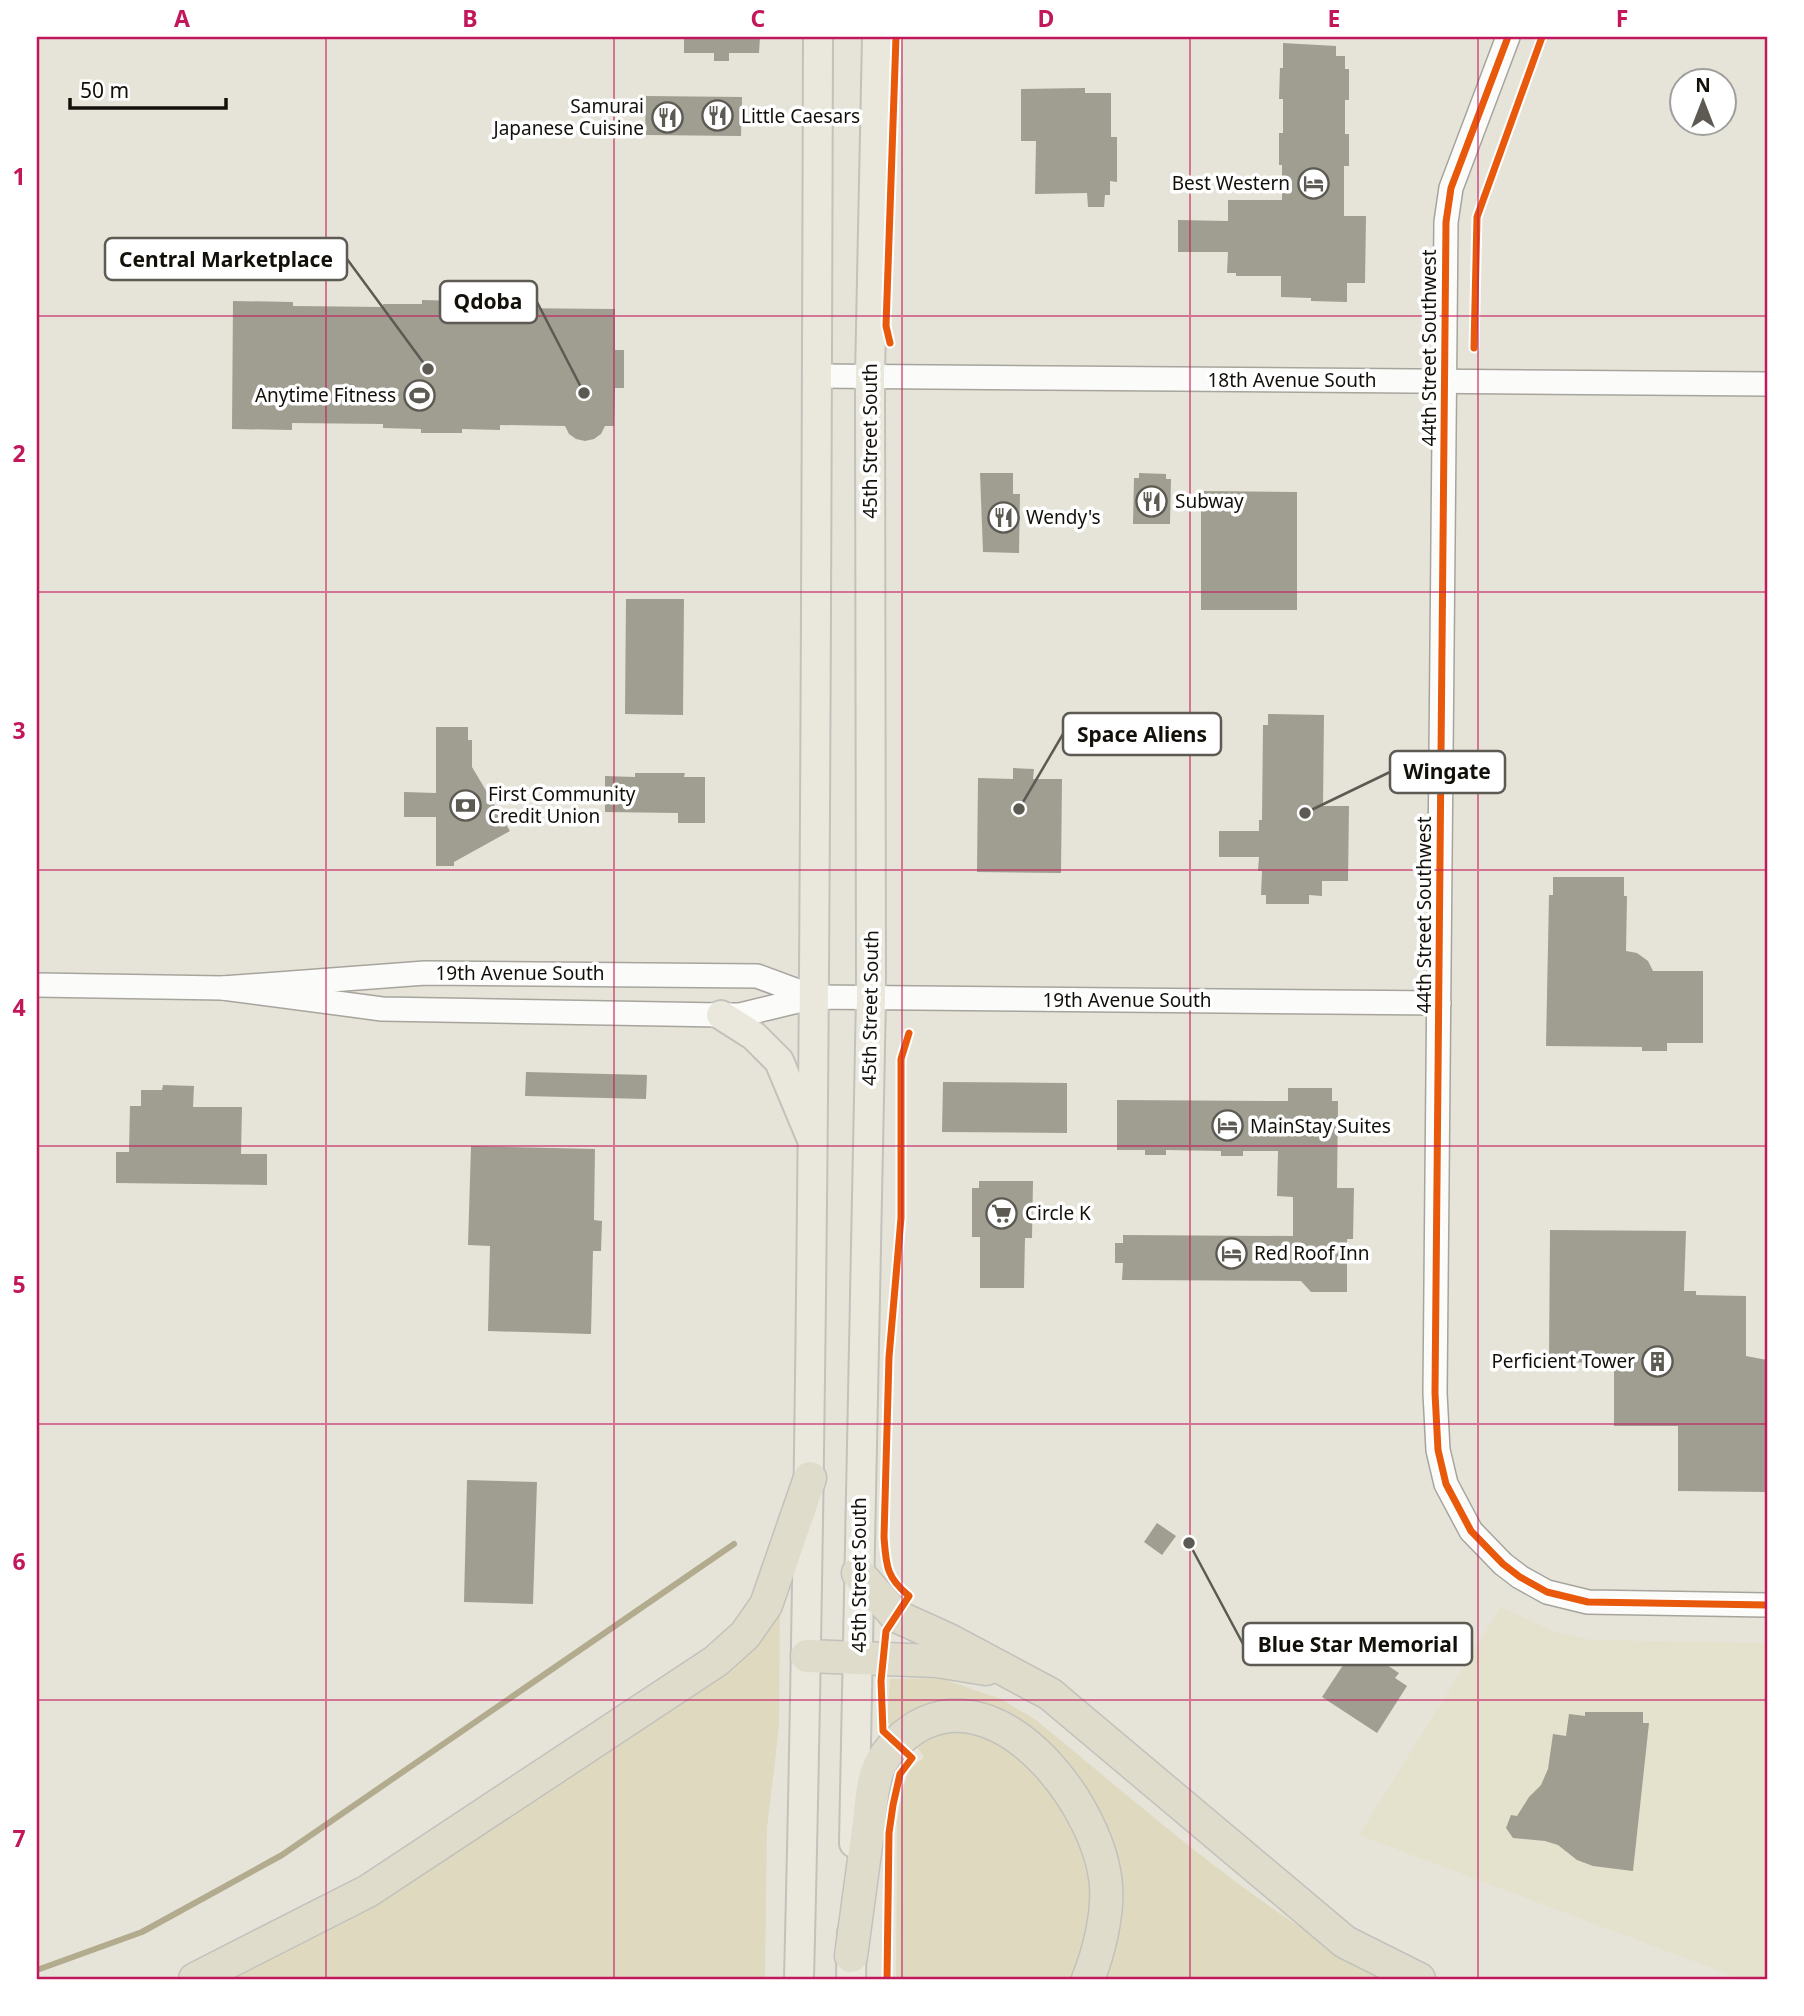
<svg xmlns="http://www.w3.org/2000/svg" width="1804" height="2016" font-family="'Noto Sans',sans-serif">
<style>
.built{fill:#e4e1cc}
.green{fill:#dfdabf}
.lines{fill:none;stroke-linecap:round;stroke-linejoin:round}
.stream{stroke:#b2ab8d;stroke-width:6}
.building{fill:#a09d91}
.minor-casing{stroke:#a6a49c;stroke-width:26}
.major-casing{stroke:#c2c1bc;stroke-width:32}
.highway-casing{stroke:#c2c1bc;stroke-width:35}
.minor{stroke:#fbfbf9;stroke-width:23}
.major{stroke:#eae8dc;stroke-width:28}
.highway{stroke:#dfdccb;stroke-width:32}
.cycleway-casing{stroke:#fff;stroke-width:11}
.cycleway{stroke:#e8590c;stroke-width:7}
.grid{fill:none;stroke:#c2185b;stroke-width:2;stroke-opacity:0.55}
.labels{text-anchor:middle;stroke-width:7;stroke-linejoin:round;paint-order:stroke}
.poi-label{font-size:19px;fill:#121009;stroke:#fff;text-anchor:start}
.street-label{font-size:19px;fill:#121009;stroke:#fff}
.leader{fill:none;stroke:#5c5a52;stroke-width:2.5}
.callout-dot{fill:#5c5a52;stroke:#fff;stroke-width:2.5}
.callout{fill:#fff;stroke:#5c5a52;stroke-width:2.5}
.callout-label{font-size:21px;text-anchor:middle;font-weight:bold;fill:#121009}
.neatline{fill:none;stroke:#c2185b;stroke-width:2.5}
.grid-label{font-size:23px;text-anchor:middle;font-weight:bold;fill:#c2185b}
</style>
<rect width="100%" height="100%" fill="#e6e4d9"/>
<polygon class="built" points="1501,1607 1553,1631 1591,1640 1767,1643 1767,1979 1741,1979 1359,1835"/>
<g class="green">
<polygon points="780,1602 779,1727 767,1828 765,1979 225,1979"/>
<path d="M940,1678L1001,1699L1036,1720C1149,1812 1258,1912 1389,1979H1103L1112,1844L1101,1814L1088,1791L1071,1768L1034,1733L896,1729L887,1722L890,1679Z"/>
<polygon points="955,1731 987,1735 1029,1759 1084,1845 1093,1905 1077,1979 896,1979 897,1821 904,1785 910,1769 924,1757 916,1746 937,1736"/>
</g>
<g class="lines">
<polyline class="stream" points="37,1970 142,1932 282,1855 734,1544"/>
</g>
<g class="building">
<polygon points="684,37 760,37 759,53 729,53 729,61 714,61 714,53 684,53"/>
<polygon points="1283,43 1336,46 1336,56 1345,56 1345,69 1349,69 1349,100 1345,100 1345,134 1349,134 1349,166 1344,166 1344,216 1366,216 1365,283 1347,283 1347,302 1311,301 1311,298 1281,297 1281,276 1236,276 1236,273 1227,273 1228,252 1178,252 1178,220 1228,221 1228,200 1282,200 1282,165 1279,165 1279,133 1283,133 1283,99 1279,99 1280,68 1283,68"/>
<polygon points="1085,88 1085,93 1111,93 1111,137 1117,137 1117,182 1110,181 1110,195 1105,195 1104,207 1088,207 1087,193 1035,194 1036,141 1021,141 1021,89"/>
<polygon points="646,96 742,97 741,136 645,135"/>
<polygon points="422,300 463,301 463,305 501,305 501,308 615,309 615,350 624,350 624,388 615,388 614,426 605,426 601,434 594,439 585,441 576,439 569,434 565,426 500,425 500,430 462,429 462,433 421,433 421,429 383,428 383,424 292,423 292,430 232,429 233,301 293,302 293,306 383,307 383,304 422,304"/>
<polygon points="980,473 1013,473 1013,494 1020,494 1019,553 983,552"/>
<polygon points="1139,473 1166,474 1166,479 1171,479 1170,524 1133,524 1134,478 1139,478"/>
<polygon points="1201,491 1297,492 1297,610 1201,610"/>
<polygon points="626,599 684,599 683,715 625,714"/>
<polygon points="1268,714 1324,715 1323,806 1349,806 1348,881 1322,881 1322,896 1309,895 1309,904 1266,904 1266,895 1261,895 1262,871 1258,871 1259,857 1219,857 1219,831 1259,831 1259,820 1262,820 1263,725 1268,725"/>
<polygon points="436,727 468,727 468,740 472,740 472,767 510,831 454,862 454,866 436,866 436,817 404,817 404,792 436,793"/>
<polygon points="1013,768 1034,769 1033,779 1062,779 1061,873 977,872 978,778 1013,779"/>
<polygon points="635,773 685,773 684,777 705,777 705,823 678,823 678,813 605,812 605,776 635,777"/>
<polygon points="1553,877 1624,877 1624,896 1627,896 1626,951 1637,953 1648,961 1653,971 1703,971 1703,1043 1667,1043 1667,1051 1642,1051 1642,1047 1546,1046 1549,895 1553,895"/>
<polygon points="526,1072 647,1075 646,1099 525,1096"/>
<polygon points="943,1082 1067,1083 1067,1133 942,1132"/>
<polygon points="163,1085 194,1086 193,1107 242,1107 241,1154 267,1154 267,1185 116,1183 116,1152 129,1152 130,1106 141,1106 141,1090 162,1090"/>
<polygon points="1288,1088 1332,1088 1332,1101 1338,1101 1337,1188 1354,1188 1353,1239 1347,1239 1347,1292 1311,1292 1301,1281 1122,1280 1123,1263 1115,1263 1115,1243 1123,1243 1123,1235 1293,1236 1293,1197 1277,1196 1278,1151 1243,1151 1243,1156 1221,1156 1221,1151 1166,1150 1166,1155 1145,1155 1145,1150 1117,1150 1117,1100 1288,1101"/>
<polygon points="471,1146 595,1149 594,1220 602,1221 601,1251 593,1251 591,1334 488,1331 490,1246 468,1245"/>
<polygon points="979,1181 1033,1181 1032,1238 1025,1238 1024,1288 980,1288 980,1237 972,1237 972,1188 979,1188"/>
<polygon points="1550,1230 1686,1231 1684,1291 1696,1291 1696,1295 1746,1296 1746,1356 1767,1360 1767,1492 1678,1491 1678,1426 1614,1426 1614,1363 1549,1362"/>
<polygon points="467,1480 537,1482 533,1604 464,1602"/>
<polygon points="1157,1523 1176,1536 1162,1555 1144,1542"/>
<polygon points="1377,1637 1393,1648 1384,1663 1399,1673 1395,1678 1407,1686 1377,1733 1322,1697 1353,1650 1363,1657"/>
<polygon points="1585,1712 1643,1712 1643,1723 1649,1723 1633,1871 1593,1866 1577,1860 1558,1845 1545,1841 1513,1838 1506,1828 1511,1815 1517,1816 1529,1797 1541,1785 1548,1769 1553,1734 1566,1736 1569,1714 1585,1716"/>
</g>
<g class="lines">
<defs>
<g id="minor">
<polyline points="1508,37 1451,188 1446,222 1435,1393 1438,1450 1446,1484 1471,1531 1503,1564 1520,1577 1547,1592 1588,1602 1767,1605"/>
<polyline points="817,376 1767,384"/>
<polyline points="37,985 223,988 425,973 757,976 814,997"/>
<polyline points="223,988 382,1009 721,1015 740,1015 814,997 1439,1003"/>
</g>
<g id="major">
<polyline points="721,1015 754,1036 779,1061 810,1135"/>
<polyline points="854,1843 871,998 870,376 877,37"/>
<path d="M799,1979C815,1332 816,684 818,37"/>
<polyline points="851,1979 852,1933"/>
</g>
<g id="highway">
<polyline points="858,1573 896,1616 949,1640 1050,1694 1345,1942 1419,1979"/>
<polyline points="807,1656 937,1661 986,1669"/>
<path d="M851,1956C857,1914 862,1872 868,1830C871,1810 871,1785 879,1767C887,1749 907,1731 924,1723C1009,1684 1101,1811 1106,1886C1108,1915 1099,1952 1088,1979"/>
<polyline points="195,1979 368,1891 716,1661 745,1635 766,1605 810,1478"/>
</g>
</defs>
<use href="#minor" class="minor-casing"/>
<use href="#major" class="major-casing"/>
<use href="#highway" class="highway-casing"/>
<use href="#minor" class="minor"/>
<use href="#major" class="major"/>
<use href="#highway" class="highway"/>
<defs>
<g id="cycleway">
<polyline points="1508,37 1451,188 1446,222 1435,1393 1438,1450 1446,1484 1471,1531 1503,1564 1520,1577 1547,1592 1588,1602 1767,1605"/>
<polyline points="890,343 886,326 896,37"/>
<polyline points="1474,348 1477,217 1542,37"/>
<path d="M887,1979L889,1833L893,1805L900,1774L912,1758L883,1731L881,1681L886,1631L909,1596C886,1577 886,1565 884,1537L889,1357L901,1218V1059L909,1033"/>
</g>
</defs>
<use href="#cycleway" class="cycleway-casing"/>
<use href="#cycleway" class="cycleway"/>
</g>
<path class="grid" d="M326,37V1979M614,37V1979M902,37V1979M1190,37V1979M1478,37V1979M37,316H1767M37,592H1767M37,870H1767M37,1146H1767M37,1424H1767M37,1700H1767"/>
<defs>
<symbol id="restaurant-ring" viewBox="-11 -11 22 22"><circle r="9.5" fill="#fff" stroke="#5c5a52" stroke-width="1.5"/><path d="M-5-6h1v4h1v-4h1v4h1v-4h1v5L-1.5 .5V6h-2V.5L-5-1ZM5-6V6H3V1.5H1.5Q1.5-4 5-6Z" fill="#5c5a52"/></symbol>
<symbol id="hotel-ring" viewBox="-11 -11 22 22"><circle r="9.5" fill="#fff" stroke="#5c5a52" stroke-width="1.5"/><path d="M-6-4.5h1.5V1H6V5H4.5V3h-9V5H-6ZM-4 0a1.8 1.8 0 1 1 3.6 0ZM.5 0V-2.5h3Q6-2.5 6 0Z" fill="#5c5a52"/></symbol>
<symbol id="stadium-ring" viewBox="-11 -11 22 22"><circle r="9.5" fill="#fff" stroke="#5c5a52" stroke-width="1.5"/><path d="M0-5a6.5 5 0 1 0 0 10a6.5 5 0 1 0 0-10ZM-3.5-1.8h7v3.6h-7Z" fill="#5c5a52"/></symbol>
<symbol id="bank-ring" viewBox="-11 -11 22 22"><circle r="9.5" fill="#fff" stroke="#5c5a52" stroke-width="1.5"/><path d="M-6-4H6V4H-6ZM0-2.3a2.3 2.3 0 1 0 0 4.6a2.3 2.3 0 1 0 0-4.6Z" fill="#5c5a52"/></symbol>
<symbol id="supermarket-ring" viewBox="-11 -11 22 22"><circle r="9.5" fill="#fff" stroke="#5c5a52" stroke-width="1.5"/><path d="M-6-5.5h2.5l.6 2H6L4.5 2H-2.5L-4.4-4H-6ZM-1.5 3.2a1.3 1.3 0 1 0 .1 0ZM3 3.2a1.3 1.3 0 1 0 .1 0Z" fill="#5c5a52"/></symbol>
<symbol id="building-ring" viewBox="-11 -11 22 22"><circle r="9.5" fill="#fff" stroke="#5c5a52" stroke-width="1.5"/><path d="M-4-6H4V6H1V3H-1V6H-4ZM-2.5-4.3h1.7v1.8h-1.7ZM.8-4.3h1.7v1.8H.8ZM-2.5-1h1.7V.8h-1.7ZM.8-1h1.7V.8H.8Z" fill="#5c5a52"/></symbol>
</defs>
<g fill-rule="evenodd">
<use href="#restaurant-ring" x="700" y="98" width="35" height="35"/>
<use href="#restaurant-ring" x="650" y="100" width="35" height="35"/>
<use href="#hotel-ring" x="1296" y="166" width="35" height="35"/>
<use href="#stadium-ring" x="402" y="378" width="35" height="35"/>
<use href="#restaurant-ring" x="1134" y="484" width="35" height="35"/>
<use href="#restaurant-ring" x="986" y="500" width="35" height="35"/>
<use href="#bank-ring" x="448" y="788" width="35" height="35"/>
<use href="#hotel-ring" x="1210" y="1108" width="35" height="35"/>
<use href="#supermarket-ring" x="984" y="1196" width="35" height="35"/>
<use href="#hotel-ring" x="1214" y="1236" width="35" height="35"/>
<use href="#building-ring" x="1640" y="1344" width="35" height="35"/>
</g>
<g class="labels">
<g class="poi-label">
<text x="644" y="113" text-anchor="end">Samurai<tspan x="644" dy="22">Japanese Cuisine</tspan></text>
<text x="741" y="123">Little Caesars</text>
<text x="1290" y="190" text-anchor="end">Best Western</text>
<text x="396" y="402" text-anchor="end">Anytime Fitness</text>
<text x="1175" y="508">Subway</text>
<text x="1026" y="524">Wendy's</text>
<text x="488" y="801">First Community<tspan x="488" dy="22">Credit Union</tspan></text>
<text x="1250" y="1133">MainStay Suites</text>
<text x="1025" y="1220">Circle K</text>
<text x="1254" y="1260">Red Roof Inn</text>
<text x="1635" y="1368" text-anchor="end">Perficient Tower</text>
</g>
<g class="street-label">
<text transform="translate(1429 348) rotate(-90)" y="7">44th Street Southwest</text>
<text x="1292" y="387">18th Avenue South</text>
<text transform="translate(870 441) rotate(-90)" y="7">45th Street South</text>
<text transform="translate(1424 915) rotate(-90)" y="7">44th Street Southwest</text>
<text x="520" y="980">19th Avenue South</text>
<text x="1127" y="1007">19th Avenue South</text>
<text transform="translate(870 1008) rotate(-89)" y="7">45th Street South</text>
<text transform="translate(859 1575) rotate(-90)" y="7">45th Street South</text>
</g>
</g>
<path class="leader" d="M428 369L347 259M584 393L537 302M1019 809L1063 734M1305 813L1390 772M1189 1543L1243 1644"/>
<g class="callout-dot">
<circle cx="428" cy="369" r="7"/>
<circle cx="584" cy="393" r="7"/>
<circle cx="1019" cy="809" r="7"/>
<circle cx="1305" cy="813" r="7"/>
<circle cx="1189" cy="1543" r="7"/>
</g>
<g class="callout">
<rect x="105" y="238" width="242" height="42" rx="7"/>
<rect x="440" y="281" width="97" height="42" rx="7"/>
<rect x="1063" y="713" width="158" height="42" rx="7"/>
<rect x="1390" y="751" width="115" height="42" rx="7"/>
<rect x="1243" y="1623" width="229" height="42" rx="7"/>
</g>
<g class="callout-label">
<text x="226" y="267">Central Marketplace</text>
<text x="488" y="309">Qdoba</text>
<text x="1142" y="742">Space Aliens</text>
<text x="1447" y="779">Wingate</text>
<text x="1358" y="1652">Blue Star Memorial</text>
</g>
<rect width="1804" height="2016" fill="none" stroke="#ffffff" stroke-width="77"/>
<g transform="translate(1703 102)"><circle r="33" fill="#ffffff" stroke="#a09f9d" stroke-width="2"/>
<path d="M0-5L12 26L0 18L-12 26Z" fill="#5c5a52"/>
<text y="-10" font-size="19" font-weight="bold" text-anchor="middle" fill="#121009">N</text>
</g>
<path d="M70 98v10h156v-10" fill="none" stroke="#121009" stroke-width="3.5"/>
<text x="80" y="98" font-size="21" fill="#121009" stroke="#ffffff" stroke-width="5" paint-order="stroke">50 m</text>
<rect x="38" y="38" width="1728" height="1940" class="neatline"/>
<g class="grid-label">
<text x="182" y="27">A</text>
<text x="470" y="27">B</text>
<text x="758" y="27">C</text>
<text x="1046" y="27">D</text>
<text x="1334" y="27">E</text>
<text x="1622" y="27">F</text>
<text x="19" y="185">1</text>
<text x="19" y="462">2</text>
<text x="19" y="739">3</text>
<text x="19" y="1016">4</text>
<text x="19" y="1293">5</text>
<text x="19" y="1570">6</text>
<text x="19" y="1847">7</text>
</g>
</svg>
